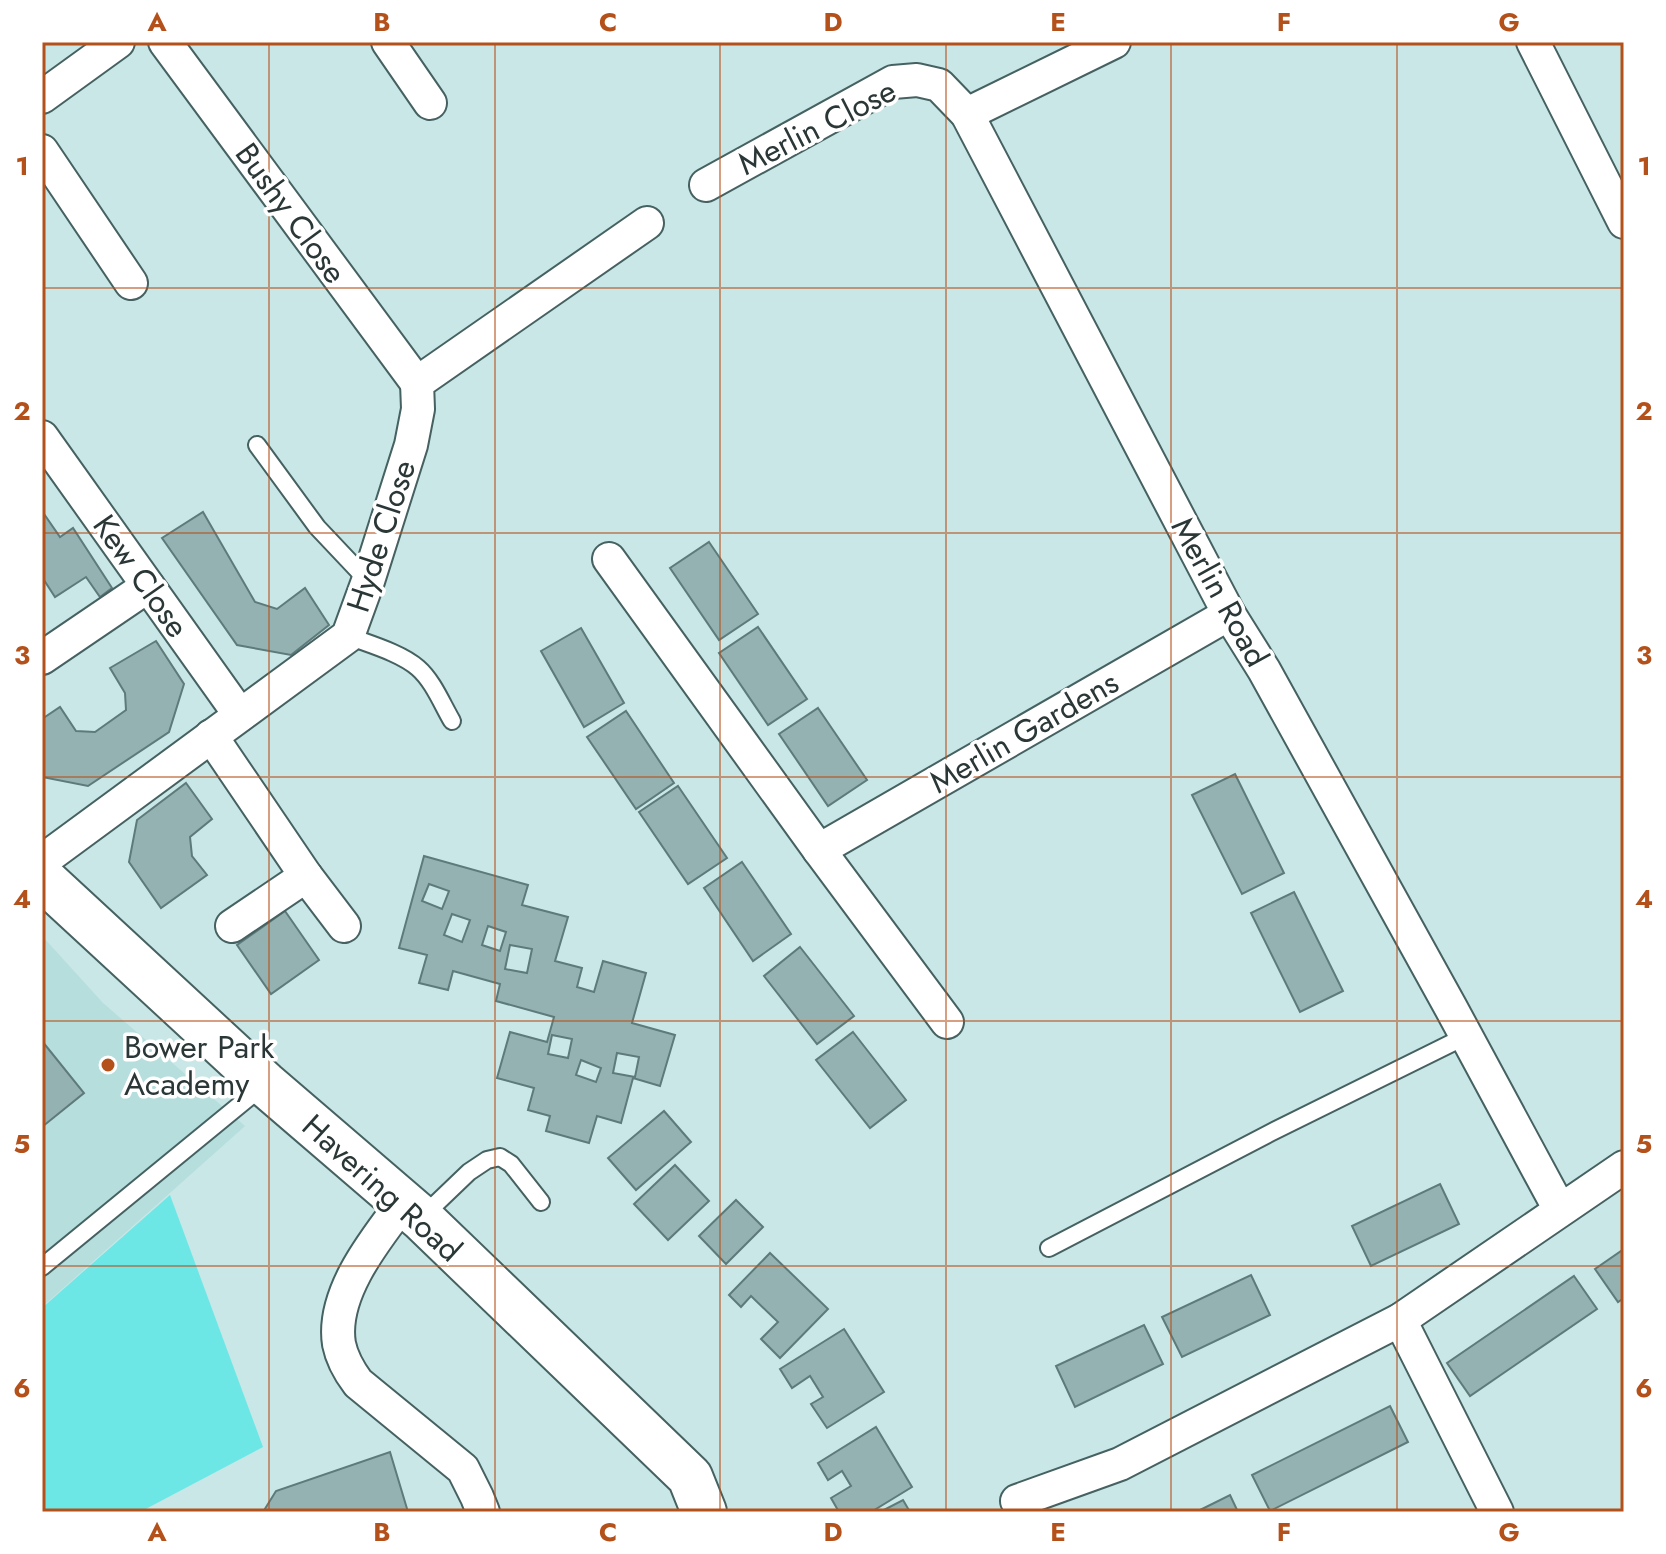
<svg xmlns="http://www.w3.org/2000/svg" width="1666" height="1554" font-family="Jost,sans-serif">
<style>
.built{fill:#b5dedd}
.green{fill:#6ce7e6}
.building{fill:#94b2b1;stroke:#5e7a7a;stroke-width:2;fill-rule:evenodd}
.lines{fill:none;stroke-linecap:round;stroke-linejoin:round}
.service-casing{stroke:#466161;stroke-width:20}
.minor-casing{stroke:#466161;stroke-width:36}
.secondary-casing{stroke:#466161;stroke-width:48}
.service{stroke:#fff;stroke-width:16}
.minor{stroke:#fff;stroke-width:32}
.secondary{stroke:#fff;stroke-width:44}
.grid{fill:none;stroke:#b4511b;stroke-width:2;stroke-opacity:0.55}
.poi-dot{fill:#b4511b;stroke:#fff;stroke-width:3}
.labels{text-anchor:middle;stroke-width:7;stroke-linejoin:round;paint-order:stroke}
.street-label{font-size:32px;fill:#2b3737;stroke:#fff}
.poi-label{font-size:32px;fill:#2b3737;stroke:#fff;text-anchor:start}
.neatline{fill:none;stroke:#b4511b;stroke-width:3}
.grid-label{font-size:26px;text-anchor:middle;font-weight:bold;fill:#b4511b}
</style>
<rect width="100%" height="100%" fill="#c8e7e6"/>
<polygon class="built" points="42,936 103,1003 245,1126 42,1307"/>
<polygon class="green" points="170,1195 263,1447 140,1512 42,1512 42,1308"/>
<g class="building">
<polygon points="42,511 60,537 73,528 112,588 100,597 86,577 55,597 42,577"/>
<polygon points="203,512 255,602 277,609 305,588 329,625 291,655 237,645 162,538"/>
<polygon points="709,542 758,614 719,640 670,568"/>
<polygon points="758,627 807,699 768,725 719,653"/>
<polygon points="581,628 624,703 584,727 541,651"/>
<polygon points="156,641 184,684 169,732 88,786 42,777 42,719 60,707 76,731 95,732 126,710 125,693 110,668"/>
<polygon points="818,708 867,780 828,806 779,734"/>
<polygon points="626,711 674,783 636,809 587,737"/>
<polygon points="1235,774 1284,873 1242,894 1192,795"/>
<polygon points="186,783 212,819 190,837 192,856 207,875 161,908 129,862 137,820"/>
<polygon points="678,786 727,858 688,884 639,812"/>
<path d="M424,856L528,885L522,905L568,917L555,961L582,968L577,987L594,992L603,961L646,973L632,1023L675,1035L660,1086L633,1078L621,1123L597,1116L589,1143L546,1131L550,1116L528,1110L534,1088L497,1078L510,1032L547,1042L554,1017L496,1001L500,984L453,971L448,990L419,983L427,955L399,948ZM429,884L449,891L442,909L422,901ZM452,914L470,920L462,942L444,935ZM488,926L506,932L500,951L482,945ZM510,945L532,949L527,973L505,969ZM552,1035L572,1039L568,1058L548,1054ZM617,1053L639,1057L635,1077L613,1073ZM581,1060L601,1068L596,1082L576,1075Z"/>
<polygon points="742,862 791,934 753,961 704,888"/>
<polygon points="1294,892 1343,991 1300,1012 1251,913"/>
<polygon points="285,911 319,960 271,994 237,945"/>
<polygon points="800,947 854,1016 817,1044 764,976"/>
<polygon points="853,1032 906,1100 870,1128 816,1060"/>
<polygon points="42,1041 84,1093 42,1127"/>
<polygon points="664,1111 691,1142 636,1190 608,1158"/>
<polygon points="675,1165 709,1201 668,1240 634,1204"/>
<polygon points="1440,1184 1459,1224 1371,1266 1352,1226"/>
<polygon points="736,1200 763,1227 726,1264 699,1236"/>
<polygon points="1624,1249 1624,1298 1618,1302 1595,1269"/>
<polygon points="770,1253 828,1309 780,1358 761,1339 778,1322 751,1296 741,1307 729,1295"/>
<polygon points="1251,1275 1270,1315 1182,1357 1162,1317"/>
<polygon points="1574,1276 1597,1309 1470,1396 1447,1363"/>
<polygon points="1144,1325 1163,1364 1075,1407 1056,1366"/>
<polygon points="844,1329 884,1392 827,1428 811,1404 823,1397 810,1376 792,1388 780,1369"/>
<polygon points="1390,1406 1408,1442 1270,1511 1252,1475"/>
<polygon points="876,1427 912,1487 871,1512 839,1512 831,1498 851,1486 842,1471 828,1480 818,1463"/>
<polygon points="390,1452 408,1512 263,1512 276,1491"/>
<polygon points="1230,1495 1238,1512 1196,1512"/>
<polygon points="903,1500 910,1512 880,1512"/>
</g>
<g class="lines">
<defs>
<g id="service">
<polyline points="257,445 317,527 368,581"/>
<path d="M348,636C369,644 401,653 418,668C433,681 442,704 452,721"/>
<polyline points="421,1218 469,1172 487,1160 500,1157 511,1164 541,1202"/>
<polyline points="1049,1248 1270,1133 1466,1036"/>
<polyline points="42,1267 264,1085"/>
</g>
<g id="minor">
<polyline points="165,42 417,383"/>
<polyline points="388,42 430,103"/>
<polyline points="1533,42 1624,222"/>
<polyline points="42,97 118,42"/>
<polyline points="967,114 1114,42"/>
<polyline points="42,151 131,283"/>
<polyline points="706,185 893,82 917,80 939,85 967,114 1229,614 1264,670 1451,1008 1560,1210"/>
<polyline points="42,437 240,715"/>
<polyline points="609,559 819,850 947,1022"/>
<polyline points="42,658 148,586"/>
<polyline points="211,736 306,876 344,926"/>
<polyline points="819,850 1229,614"/>
<polyline points="42,861 348,636 368,581 411,445 418,409 417,383 647,223"/>
<polyline points="232,926 306,876"/>
<path d="M403,1203C375,1240 331,1294 339,1344C342,1359 349,1371 358,1383L463,1469L477,1497L483,1512"/>
<polyline points="1400,1320 1497,1512"/>
<polyline points="1017,1501 1120,1464 1400,1320 1624,1167"/>
</g>
<polyline id="secondary" points="42,878 265,1084 421,1218 690,1477 704,1512"/>
</defs>
<use href="#service" class="service-casing"/>
<use href="#minor" class="minor-casing"/>
<use href="#secondary" class="secondary-casing"/>
<use href="#service" class="service"/>
<use href="#minor" class="minor"/>
<use href="#secondary" class="secondary"/>
</g>
<path class="grid" d="M269,42V1512M495,42V1512M720,42V1512M946,42V1512M1171,42V1512M1397,42V1512M42,288H1624M42,533H1624M42,777H1624M42,1021H1624M42,1266H1624"/>
<circle class="poi-dot" cx="108" cy="1065" r="8"/>
<g class="labels">
<g class="street-label">
<text transform="translate(817 127) rotate(-27)" y="11">Merlin Close</text>
<text transform="translate(291 213) rotate(54)" y="11">Bushy Close</text>
<text transform="translate(381 536) rotate(-72)" y="11">Hyde Close</text>
<text transform="translate(141 576) rotate(55)" y="11">Kew Close</text>
<text transform="translate(1220 592) rotate(61)" y="11">Merlin Road</text>
<text transform="translate(1024 732) rotate(-30)" y="11">Merlin Gardens</text>
<text transform="translate(382 1188) rotate(42)" y="11">Havering Road</text>
</g>
<g class="poi-label">
<text x="124" y="1058">Bower Park<tspan x="124" dy="37">Academy</tspan></text>
</g>
</g>
<rect width="1666" height="1554" fill="none" stroke="#ffffff" stroke-width="88"/>
<rect x="44" y="44" width="1578" height="1466" class="neatline"/>
<g class="grid-label">
<text x="157" y="31">A</text>
<text x="382" y="31">B</text>
<text x="608" y="31">C</text>
<text x="833" y="31">D</text>
<text x="1058" y="31">E</text>
<text x="1284" y="31">F</text>
<text x="1509" y="31">G</text>
<text x="22" y="175">1</text>
<text x="1644" y="175">1</text>
<text x="22" y="420">2</text>
<text x="1644" y="420">2</text>
<text x="22" y="664">3</text>
<text x="1644" y="664">3</text>
<text x="22" y="908">4</text>
<text x="1644" y="908">4</text>
<text x="22" y="1153">5</text>
<text x="1644" y="1153">5</text>
<text x="22" y="1397">6</text>
<text x="1644" y="1397">6</text>
<text x="157" y="1541">A</text>
<text x="382" y="1541">B</text>
<text x="608" y="1541">C</text>
<text x="833" y="1541">D</text>
<text x="1058" y="1541">E</text>
<text x="1284" y="1541">F</text>
<text x="1509" y="1541">G</text>
</g>
</svg>
